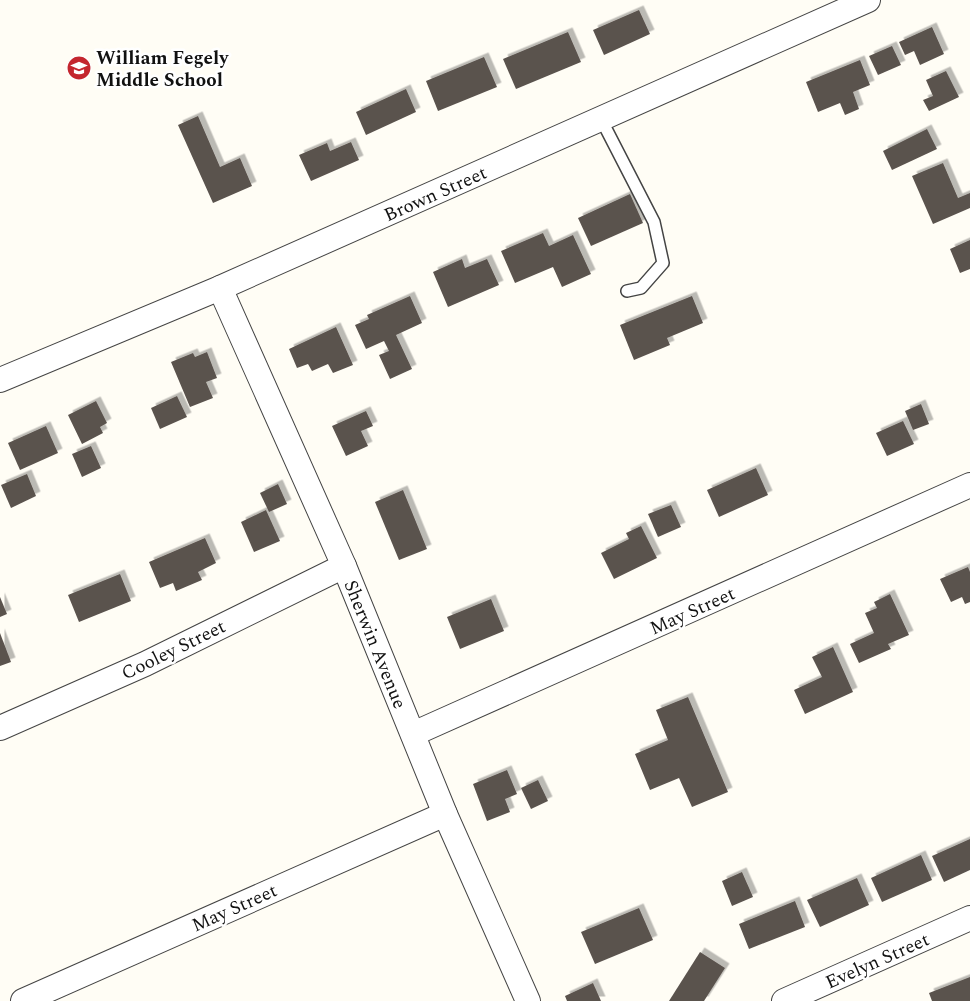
<svg xmlns="http://www.w3.org/2000/svg" width="970" height="1001" font-family="Spectral,serif">
<style>
.building{fill:#5a524d;filter:url(#shadow)}
.lines{fill:none;stroke-linecap:round;stroke-linejoin:round}
.lane-casing{stroke:#444;stroke-width:14}
.street-casing{stroke:#444;stroke-width:26}
.lane{stroke:#fff;stroke-width:11}
.street{stroke:#fff;stroke-width:24}
.labels{text-anchor:middle;stroke-width:5;stroke-linejoin:round;paint-order:stroke}
.poi-label{font-size:19px;font-weight:bold;fill:#111;stroke:#fff;text-anchor:start}
.street-label{font-size:19px;fill:#111;stroke:#fff}
</style>
<defs>
<filter id="shadow"><feDropShadow dx="4.5" dy="-4.5" stdDeviation="0" flood-color="#0004"/></filter>
</defs>
<rect width="100%" height="100%" fill="#fffdf5"/>
<g class="building">
<polygon points="639,10 650,34 604,55 593,30"/>
<polygon points="932,27 944,54 920,65 914,51 905,55 899,42"/>
<polygon points="568,32 581,62 516,89 503,59"/>
<polygon points="892,46 901,65 878,75 869,56"/>
<polygon points="484,57 497,87 438,111 426,81"/>
<polygon points="860,60 870,85 853,92 859,109 845,115 840,103 818,112 806,82"/>
<polygon points="946,71 959,97 929,111 923,100 933,96 926,80"/>
<polygon points="406,89 416,112 366,135 356,112"/>
<polygon points="198,116 220,167 240,158 252,186 213,203 178,125"/>
<polygon points="927,129 937,149 892,170 883,151"/>
<polygon points="351,142 359,160 311,181 299,155 327,143 330,151"/>
<polygon points="943,163 958,198 970,193 970,208 933,224 912,176"/>
<polygon points="630,194 643,223 591,246 578,218"/>
<polygon points="543,233 549,246 573,235 591,274 562,287 553,267 515,283 501,251"/>
<polygon points="970,240 970,269 960,273 950,249"/>
<polygon points="462,259 465,268 487,259 499,285 448,307 433,272"/>
<polygon points="410,296 422,323 396,335 412,369 390,379 379,355 389,351 384,341 366,349 355,325 369,319 367,315"/>
<polygon points="692,296 703,323 667,338 670,345 634,360 620,325"/>
<polygon points="336,327 353,365 333,373 328,364 312,371 308,364 297,368 289,349"/>
<polygon points="207,352 217,378 206,382 213,398 190,407 171,362 193,353 195,357"/>
<polygon points="177,396 187,417 160,429 151,408"/>
<polygon points="96,401 107,423 100,427 103,433 82,444 68,415"/>
<polygon points="921,404 929,424 913,430 905,411"/>
<polygon points="366,411 373,426 361,431 368,446 346,456 332,426"/>
<polygon points="903,421 914,444 887,456 876,433"/>
<polygon points="46,426 58,453 20,470 8,443"/>
<polygon points="91,446 101,468 82,477 72,454"/>
<polygon points="756,468 768,495 719,517 707,490"/>
<polygon points="27,474 36,496 11,508 1,485"/>
<polygon points="278,484 287,504 269,512 260,493"/>
<polygon points="403,490 427,549 399,560 375,502"/>
<polygon points="671,505 681,527 658,537 648,514"/>
<polygon points="266,510 280,541 254,552 241,522"/>
<polygon points="641,526 657,558 614,579 601,553 629,539 626,533"/>
<polygon points="205,538 216,563 198,572 202,580 176,591 173,583 160,588 149,562"/>
<polygon points="968,567 970,572 970,602 965,604 962,597 951,602 940,579"/>
<polygon points="120,574 131,601 79,622 68,595"/>
<polygon points="890,594 909,635 888,644 891,649 859,663 850,644 874,633 865,613 877,608 874,602"/>
<polygon points="0,597 7,614 0,617"/>
<polygon points="491,599 504,631 460,649 447,617"/>
<polygon points="0,633 11,662 0,666"/>
<polygon points="833,647 853,692 805,714 794,690 822,677 812,657"/>
<polygon points="688,697 728,792 692,807 679,778 650,790 635,754 668,740 656,710"/>
<polygon points="507,770 517,794 505,799 510,812 487,821 473,784"/>
<polygon points="538,780 548,801 531,809 521,788"/>
<polygon points="970,839 970,870 944,882 932,856"/>
<polygon points="921,855 932,880 882,902 871,878"/>
<polygon points="742,872 753,897 732,906 722,881"/>
<polygon points="857,878 869,905 820,927 807,900"/>
<polygon points="795,901 805,927 749,949 739,924"/>
<polygon points="639,908 653,940 595,964 581,932"/>
<polygon points="700,952 725,968 704,1001 669,1001"/>
<polygon points="970,977 970,1001 932,1001 929,993"/>
<polygon points="593,983 601,1001 567,1001 565,996"/>
</g>
<g class="lines">
<defs>
<polyline id="lane" points="601,119 654,222 663,263 641,288 627,291"/>
<g id="street">
<polyline points="220,288 344,566 445,814 528,1001"/>
<polyline points="0,380 220,288 868,0"/>
<polyline points="0,728 145,664 344,566"/>
<polyline points="413,734 970,485"/>
<polyline points="23,1001 445,814"/>
<polyline points="784,1001 970,918"/>
</g>
</defs>
<use href="#lane" class="lane-casing"/>
<use href="#street" class="street-casing"/>
<use href="#lane" class="lane"/>
<use href="#street" class="street"/>
</g>
<defs>
<symbol id="school-disc" viewBox="-11 -11 22 22"><circle r="9.5" fill="#c4262e" stroke="#fff"/><path d="M0-5L7-2L0 1L-7-2ZM-4 1L0 2.5L4 1V4Q0 6-4 4Z" fill="#fff"/></symbol>
</defs>
<g fill-rule="evenodd">
<use href="#school-disc" x="65" y="54" width="28" height="28"/>
</g>
<g class="labels">
<g class="poi-label">
<text x="96" y="64">William Fegely<tspan x="96" dy="22">Middle School</tspan></text>
</g>
<g class="street-label">
<text transform="translate(435 193) rotate(-24)" y="7">Brown Street</text>
<text transform="translate(692 610) rotate(-24)" y="7">May Street</text>
<text transform="translate(376 644) rotate(68)" y="7">Sherwin Avenue</text>
<text transform="translate(173 649) rotate(-26)" y="7">Cooley Street</text>
<text transform="translate(234 907) rotate(-24)" y="7">May Street</text>
<text transform="translate(877 960) rotate(-24)" y="7">Evelyn Street</text>
</g>
</g>
</svg>
